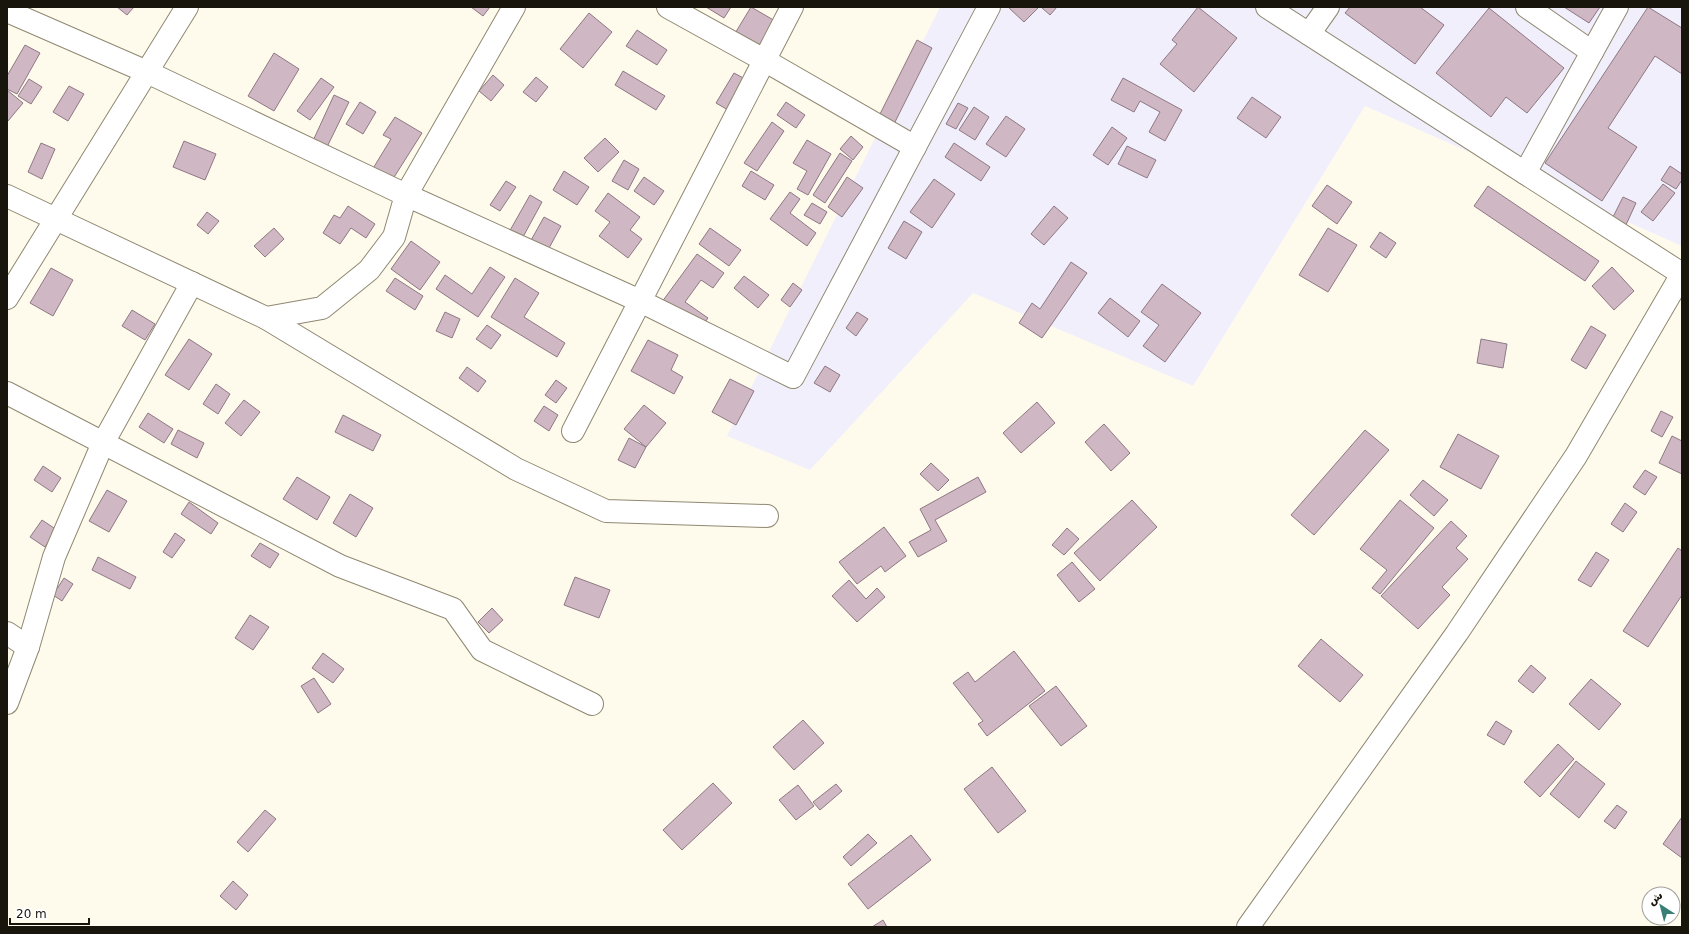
<svg xmlns="http://www.w3.org/2000/svg" width="1689" height="934" font-family="'DejaVu Sans','Noto Naskh Arabic',sans-serif">
<style>
.commercial{fill:#f1effc}
.building{fill:#cfb7c4;stroke:#8e7884}
.lines{fill:none;stroke-linecap:round;stroke-linejoin:round}
.minor-casing{stroke:#8f8872;stroke-width:24}
.major-casing{stroke:#8f8872;stroke-width:24}
.minor{stroke:#fff;stroke-width:22}
.major{stroke:#fff;stroke-width:22}
</style>
<rect width="100%" height="100%" fill="#fffbec"/>
<polygon class="commercial" points="940,7 1682,7 1682,246 1365,106 1193,386 973,293 810,470 727,436"/>
<g class="building">
<polygon points="117,7 134,7 127,15"/>
<polygon points="471,7 490,7 483,16"/>
<polygon points="706,7 731,7 724,18"/>
<polygon points="751,7 777,22 760,50 734,35"/>
<polygon points="1008,7 1039,7 1024,22"/>
<polygon points="1041,7 1057,7 1050,15"/>
<polygon points="1198,7 1237,38 1194,92 1160,64 1177,44 1172,40"/>
<polygon points="1350,7 1420,7 1444,25 1415,64 1345,13"/>
<polygon points="1564,7 1600,7 1589,23"/>
<polygon points="1648,7 1682,28 1682,74 1655,56 1608,128 1637,147 1602,201 1545,163"/>
<polygon points="1489,8 1564,68 1527,113 1506,97 1491,117 1436,73"/>
<polygon points="589,13 612,32 583,68 560,49"/>
<polygon points="637,30 667,50 657,65 626,46"/>
<polygon points="917,40 932,48 894,124 879,116"/>
<polygon points="25,45 40,53 17,94 7,89 7,76"/>
<polygon points="274,53 299,69 274,111 248,96"/>
<polygon points="623,71 665,96 656,110 615,85"/>
<polygon points="734,73 747,80 728,110 716,103"/>
<polygon points="493,75 504,85 491,101 479,91"/>
<polygon points="536,77 548,87 536,102 523,92"/>
<polygon points="321,78 334,87 310,120 297,111"/>
<polygon points="1123,78 1182,110 1165,141 1149,132 1160,112 1140,101 1134,112 1111,100"/>
<polygon points="29,79 42,87 31,104 18,96"/>
<polygon points="69,86 84,94 68,121 53,112"/>
<polygon points="7,90 23,103 8,121 7,120"/>
<polygon points="334,95 349,102 326,149 312,143"/>
<polygon points="1252,97 1281,117 1266,138 1237,118"/>
<polygon points="360,102 376,112 363,134 346,124"/>
<polygon points="786,102 805,115 796,128 777,115"/>
<polygon points="958,103 968,108 956,129 946,124"/>
<polygon points="974,107 989,117 975,140 959,130"/>
<polygon points="1006,116 1025,129 1006,157 986,144"/>
<polygon points="395,117 422,133 391,182 372,170 391,139 383,135"/>
<polygon points="772,122 784,131 757,171 744,163"/>
<polygon points="1112,127 1127,138 1108,165 1093,155"/>
<polygon points="851,136 863,147 853,160 840,149"/>
<polygon points="605,138 619,152 598,172 584,158"/>
<polygon points="807,140 831,154 808,195 797,189 807,171 793,163"/>
<polygon points="184,141 216,154 205,180 173,167"/>
<polygon points="41,143 55,149 42,179 28,172"/>
<polygon points="954,143 990,167 981,181 945,157"/>
<polygon points="1127,146 1156,160 1147,178 1118,164"/>
<polygon points="840,153 852,161 825,203 813,195"/>
<polygon points="624,160 639,169 628,190 612,181"/>
<polygon points="1670,166 1682,174 1682,180 1676,189 1661,180"/>
<polygon points="564,171 589,187 577,205 553,190"/>
<polygon points="751,171 774,185 765,200 742,186"/>
<polygon points="644,177 664,191 654,205 634,191"/>
<polygon points="847,177 863,188 842,217 828,207"/>
<polygon points="934,179 955,194 932,228 910,212"/>
<polygon points="506,181 516,187 500,211 490,205"/>
<polygon points="1663,184 1675,193 1653,221 1641,212"/>
<polygon points="1327,185 1352,202 1337,224 1312,206"/>
<polygon points="1488,186 1599,261 1585,281 1474,206"/>
<polygon points="790,192 800,199 790,213 816,233 807,246 770,219"/>
<polygon points="608,193 640,217 630,230 642,239 628,258 599,236 610,222 595,211"/>
<polygon points="530,195 542,202 517,248 504,241"/>
<polygon points="1623,197 1636,203 1625,227 1611,221"/>
<polygon points="812,203 827,212 820,224 804,215"/>
<polygon points="348,206 375,224 366,238 351,228 340,244 323,233 334,215 340,218"/>
<polygon points="1054,206 1068,218 1044,245 1031,234"/>
<polygon points="207,212 219,221 208,234 197,225"/>
<polygon points="544,217 561,226 542,261 525,251"/>
<polygon points="904,221 922,232 906,259 888,248"/>
<polygon points="274,228 284,239 265,257 254,246"/>
<polygon points="710,228 741,250 729,266 699,244"/>
<polygon points="1328,228 1357,245 1328,292 1299,275"/>
<polygon points="1380,232 1396,243 1386,258 1370,247"/>
<polygon points="411,241 440,262 420,290 391,269"/>
<polygon points="697,254 724,273 713,288 701,280 685,302 708,318 697,333 659,306"/>
<polygon points="1071,262 1087,273 1042,338 1019,323 1032,303 1040,309"/>
<polygon points="490,267 505,277 478,317 436,289 445,275 472,294"/>
<polygon points="1612,267 1634,291 1614,310 1592,286"/>
<polygon points="51,268 73,280 53,316 30,303"/>
<polygon points="744,276 769,295 758,308 734,288"/>
<polygon points="395,278 423,296 415,310 386,291"/>
<polygon points="515,278 539,293 524,317 565,343 557,357 491,317"/>
<polygon points="793,283 802,290 790,307 781,300"/>
<polygon points="1162,284 1201,313 1165,362 1143,346 1159,325 1141,312"/>
<polygon points="1110,298 1140,321 1128,337 1098,313"/>
<polygon points="132,310 155,324 145,340 122,326"/>
<polygon points="445,312 460,319 452,338 436,331"/>
<polygon points="857,312 868,319 856,336 846,328"/>
<polygon points="487,325 501,335 491,349 476,339"/>
<polygon points="1591,326 1606,335 1586,369 1571,360"/>
<polygon points="189,339 212,354 189,390 165,375"/>
<polygon points="1481,339 1507,344 1503,368 1477,363"/>
<polygon points="648,340 678,355 671,370 683,377 674,394 631,371"/>
<polygon points="825,366 840,375 830,392 814,383"/>
<polygon points="467,367 486,381 478,392 459,378"/>
<polygon points="730,379 754,391 736,425 712,412"/>
<polygon points="556,380 567,388 556,403 545,395"/>
<polygon points="216,384 230,394 218,414 203,404"/>
<polygon points="244,400 260,412 241,436 225,423"/>
<polygon points="1037,402 1055,423 1021,453 1003,433"/>
<polygon points="644,405 666,423 646,447 624,429"/>
<polygon points="544,406 558,415 549,431 534,421"/>
<polygon points="1661,411 1673,417 1662,437 1651,431"/>
<polygon points="148,413 173,429 164,443 139,427"/>
<polygon points="343,415 381,435 373,451 335,432"/>
<polygon points="1104,424 1130,453 1111,471 1085,442"/>
<polygon points="178,430 204,443 197,458 171,444"/>
<polygon points="1365,430 1389,450 1314,535 1291,515"/>
<polygon points="1458,434 1499,456 1481,489 1440,467"/>
<polygon points="1672,436 1682,441 1682,474 1659,463"/>
<polygon points="629,438 646,447 635,468 618,460"/>
<polygon points="931,463 949,480 938,491 920,474"/>
<polygon points="43,466 61,478 52,492 34,480"/>
<polygon points="1645,470 1657,477 1645,495 1633,487"/>
<polygon points="297,477 330,497 317,520 283,499"/>
<polygon points="978,477 986,492 935,520 947,541 918,557 909,542 931,530 920,509"/>
<polygon points="1423,480 1448,500 1434,516 1410,495"/>
<polygon points="107,490 127,501 109,532 89,521"/>
<polygon points="350,494 373,508 356,537 333,523"/>
<polygon points="1132,500 1157,527 1100,581 1074,553"/>
<polygon points="1400,500 1434,528 1380,594 1372,588 1387,570 1360,549"/>
<polygon points="189,502 218,523 211,534 181,514"/>
<polygon points="1625,503 1637,512 1623,532 1611,524"/>
<polygon points="42,520 57,530 45,547 30,537"/>
<polygon points="1451,521 1467,536 1456,548 1468,559 1442,587 1450,595 1418,629 1381,596"/>
<polygon points="884,527 906,556 885,572 881,566 857,584 839,562"/>
<polygon points="1067,528 1079,539 1064,555 1052,545"/>
<polygon points="175,533 185,540 172,558 163,552"/>
<polygon points="260,543 279,554 270,568 251,556"/>
<polygon points="1678,548 1682,551 1682,595 1648,647 1623,631"/>
<polygon points="1596,552 1609,560 1591,587 1578,580"/>
<polygon points="98,557 136,577 130,589 92,570"/>
<polygon points="1072,562 1095,589 1079,602 1057,575"/>
<polygon points="575,577 610,590 599,618 564,605"/>
<polygon points="64,578 73,584 62,601 53,595"/>
<polygon points="849,580 866,599 877,588 885,597 857,622 832,596"/>
<polygon points="492,608 503,620 489,633 478,622"/>
<polygon points="250,615 269,627 253,650 235,638"/>
<polygon points="1321,639 1363,675 1340,702 1298,666"/>
<polygon points="1014,651 1045,691 987,736 978,724 983,721 953,683 968,672 975,682"/>
<polygon points="323,653 344,669 333,683 312,668"/>
<polygon points="1531,665 1546,678 1533,693 1518,681"/>
<polygon points="314,678 331,704 318,713 301,686"/>
<polygon points="1591,679 1621,704 1599,730 1569,704"/>
<polygon points="1056,686 1087,726 1061,746 1029,706"/>
<polygon points="803,720 824,743 794,770 773,747"/>
<polygon points="1496,721 1512,731 1504,745 1487,735"/>
<polygon points="1558,744 1574,759 1540,797 1524,782"/>
<polygon points="1576,761 1605,784 1579,818 1550,794"/>
<polygon points="992,767 1026,811 998,833 964,789"/>
<polygon points="713,783 732,803 682,850 663,830"/>
<polygon points="836,784 842,791 820,810 813,802"/>
<polygon points="798,785 814,806 796,820 779,800"/>
<polygon points="1617,805 1627,812 1615,829 1604,821"/>
<polygon points="265,810 276,819 248,852 237,842"/>
<polygon points="1682,817 1682,858 1663,844"/>
<polygon points="868,834 877,843 851,866 843,857"/>
<polygon points="911,835 931,860 868,909 848,884"/>
<polygon points="233,881 248,895 236,910 220,896"/>
<polygon points="883,920 887,927 872,927"/>
</g>
<g class="lines">
<defs>
<g id="minor">
<polyline points="9,7 7,11 147,72 406,195 514,7"/>
<polyline points="668,7 764,60 915,147"/>
<polyline points="1267,7 1682,274"/>
<polyline points="1527,7 1592,52"/>
<polyline points="1309,34 1328,7"/>
<polyline points="1525,173 1617,7"/>
<polyline points="7,196 266,318 322,308 369,270 394,237 406,195 640,301 793,377 989,7"/>
<polyline points="7,298 187,7"/>
<polyline points="266,318 516,469 606,511 767,516"/>
<polyline points="7,393 340,566 453,609 482,650 592,704"/>
<polyline points="573,431 792,7"/>
<polyline points="7,633 28,647"/>
<polyline points="7,703 28,647 54,557 103,443 192,283"/>
</g>
<polyline id="major" points="1248,927 1457,633 1576,456 1682,274"/>
</defs>
<use href="#minor" class="minor-casing"/>
<use href="#major" class="major-casing"/>
<use href="#minor" class="minor"/>
<use href="#major" class="major"/>
</g>
<rect width="1689" height="934" fill="none" stroke="#18150d" stroke-width="16"/>
<g transform="translate(1661 906) rotate(324)"><circle r="19" fill="#ffffff" stroke="#a3a19e"/>
<path d="M0-3L7 15L0 10L-7 15Z" fill="#397f75"/>
<text y="-6" font-size="11" font-weight="bold" text-anchor="middle" fill="#18150d">ش</text>
</g>
<path d="M10 918v6h79v-6" fill="none" stroke="#18150d" stroke-width="2"/>
<text x="16" y="918" font-size="12" fill="#18150d" stroke="#ffffff" stroke-width="3" paint-order="stroke">20 m</text>
</svg>
